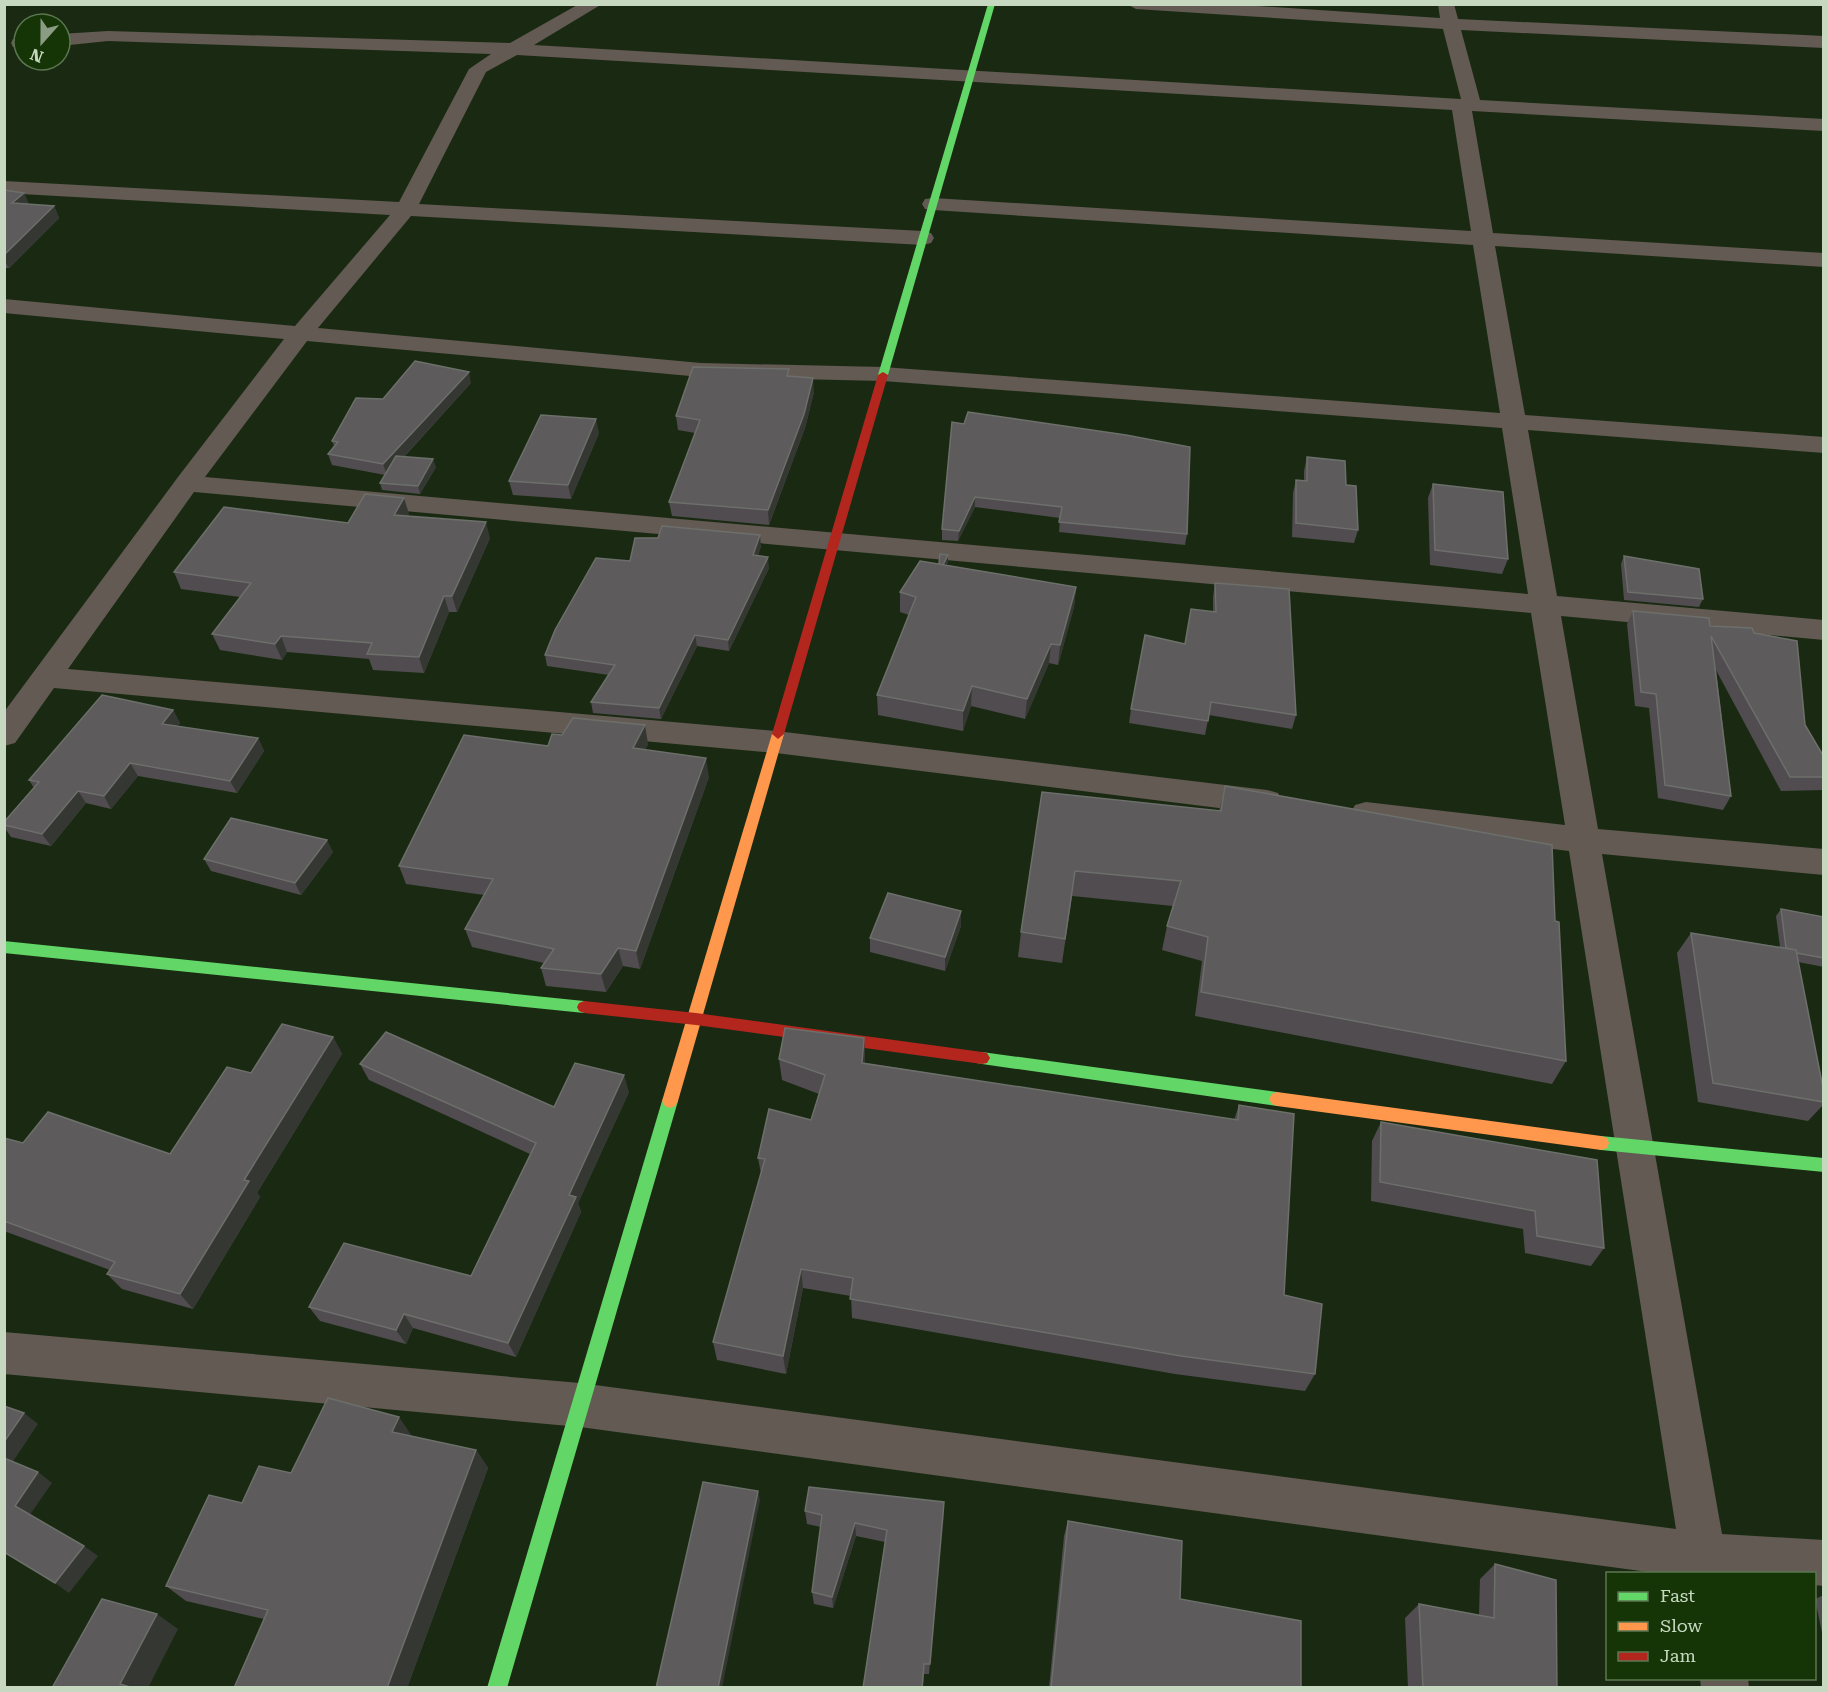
<svg xmlns="http://www.w3.org/2000/svg" width="1828" height="1692" font-family="'Roboto Serif',serif">
<style>
.lines{fill:none;stroke-linecap:round;stroke-linejoin:round}
.street{fill:#635a53;fill-rule:evenodd}
.fast{fill:#63d668;fill-rule:evenodd}
.slow{fill:#ff974d;fill-rule:evenodd}
.jam{fill:#b3261e;fill-rule:evenodd}
.wall{fill:#504c4f}
.shaded-wall{fill:#353832}
.building{fill:#5d5b5c;stroke:#6d6f6b;stroke-width:1.5}
</style>
<rect width="100%" height="100%" fill="#1a2a12"/>
<g class="lines">
<g class="street">
<path d="M579,4H602L534,45L1461,99L1443,29L1136,9L1127,4H1228L1440,18L1438,4H1454L1458,19L1824,36V48L1461,30L1480,100L1824,119V131L1472,111L1493,233L1824,253V267L1495,246L1525,415L1824,437V453L1528,430L1557,596L1824,620V640L1561,616L1598,829L1824,849V875L1602,854L1722,1534L1824,1540V1586L1814,1585V1574H1663L580,1427L4,1374V1332L580,1383L1676,1529L1569,851L1366,826L1355,823L1350,814L1355,805L1366,802L1565,825L1531,613L194,492L68,669L776,731L1267,790L1278,793L1283,802L1278,811L1267,814L776,753L54,688L15,743L4,746V712L178,477L284,339L4,313V299L295,326L390,215L4,193V181L399,202L469,69L491,54L108,41L60,46V34L108,31L510,43ZM517,55L1452,110L1471,231L933,198L925,199L922,204L925,209L933,210L1473,245L1500,413L883,367L701,363L318,328L411,216L923,245L931,243L934,238L931,233L923,231L419,204L486,72ZM307,341L701,377L883,381L1502,428L1528,594L205,477Z"/>
<polygon points="24,36 24,48 13,47 11,43 13,39"/>
<polygon points="1700,1678 1748,1678 1749,1688 1701,1688"/>
</g>
<g class="fast">
<polygon points="988,4 995,4 888,375 883,378 879,377 878,375"/>
<polygon points="4,941 584,1001 589,1003 591,1007 589,1011 584,1013 4,953"/>
<polygon points="982,1052 1277,1092 1282,1094 1285,1099 1282,1104 1277,1106 982,1064 977,1063 974,1058 977,1053"/>
<polygon points="670,1094 675,1096 678,1101 507,1688 487,1688 662,1101 665,1096"/>
<polygon points="1601,1136 1824,1158 1824,1172 1601,1150 1595,1148 1593,1143 1595,1138"/>
</g>
<g class="slow">
<polygon points="778,729 784,734 678,1101 675,1106 670,1108 665,1106 662,1101 772,734"/>
<polygon points="1277,1092 1601,1136 1607,1138 1609,1143 1607,1148 1601,1150 1277,1106 1272,1104 1269,1099 1272,1094"/>
</g>
<g class="jam">
<polygon points="883,372 888,375 784,734 778,739 772,734 878,375"/>
<polygon points="584,1001 696,1013 982,1052 987,1053 990,1058 987,1063 982,1064 696,1025 584,1013 579,1011 577,1007 579,1003"/>
</g>
</g>
<g class="wall">
<polygon points="4,190 24,193 29,205 54,206 59,218 9,268 4,268"/>
<polygon points="789,376 814,392 805,428 769,525 672,516 669,502 695,433 678,430 676,416"/>
<polygon points="471,383 404,457 436,467 420,494 382,490 380,483 385,475 332,465 328,454 334,446 332,441 383,399"/>
<polygon points="964,424 1187,534 1185,545 1059,532 1060,518 975,507 958,541 942,540 942,529"/>
<polygon points="599,433 571,499 513,495 509,481"/>
<polygon points="1307,457 1346,485 1358,530 1354,543 1292,537 1293,493 1296,480 1304,480 1304,471"/>
<polygon points="1433,484 1508,559 1502,574 1430,565 1428,498"/>
<polygon points="409,514 407,516 490,538 457,612 449,612 424,673 373,670 369,659 287,652 282,660 220,650 212,634 240,597 181,589 174,572 348,523"/>
<polygon points="761,546 758,555 769,568 729,651 697,646 661,719 593,713 591,702 609,675 547,666 545,655"/>
<polygon points="1624,556 1703,599 1699,607 1624,600 1621,564"/>
<polygon points="948,562 946,565 1076,587 1074,607 1058,665 1049,663 1025,719 971,706 963,731 878,715 877,695 909,615 900,612 900,592 939,564"/>
<polygon points="1215,583 1296,715 1292,729 1209,715 1205,735 1129,723 1131,709 1213,612 1213,597"/>
<polygon points="1633,611 1754,633 1824,757 1824,790 1781,791 1716,670 1731,796 1723,810 1658,798 1649,708 1635,706 1627,624"/>
<polygon points="173,710 180,723 177,726 258,738 264,751 237,793 138,776 111,809 86,803 51,846 11,837 4,827 4,822 34,788 29,780"/>
<polygon points="648,744 645,750 709,777 640,969 623,966 606,992 546,986 541,968 544,963 472,947 465,929 484,895 406,884 399,866 548,746"/>
<polygon points="1225,786 1555,921 1566,1061 1552,1084 1195,1016 1202,961 1162,950 1167,926 1173,906 1072,896 1062,963 1018,957 1021,932 1042,792 1219,811"/>
<polygon points="333,852 301,895 211,871 204,859"/>
<polygon points="1781,909 1824,917 1824,967 1798,962 1824,1093 1824,1104 1808,1121 1698,1102 1677,953 1691,933 1780,947 1776,916"/>
<polygon points="961,926 945,971 870,952 870,938"/>
<polygon points="333,1037 342,1054 257,1193 260,1197 193,1309 122,1289 107,1274 110,1270 4,1231 4,1138 23,1143 170,1154 251,1073"/>
<polygon points="864,1038 865,1063 1234,1120 1239,1105 1284,1295 1315,1374 1305,1391 1175,1374 852,1318 851,1296 803,1288 786,1374 717,1360 713,1342 761,1174 758,1158 811,1120 819,1094 782,1080 779,1059"/>
<polygon points="360,1064 554,1107 629,1092 578,1203 581,1212 516,1357 413,1328 406,1344 320,1321 309,1307 471,1276 530,1154 369,1080"/>
<polygon points="1381,1122 1604,1248 1591,1266 1525,1253 1523,1229 1371,1201 1372,1141"/>
<polygon points="412,1436 476,1450 488,1468 407,1688 234,1688 264,1619 186,1601 166,1586 242,1503 291,1473"/>
<polygon points="944,1502 929,1674 924,1674 923,1688 863,1688 885,1542 856,1536 833,1608 814,1604 812,1592 821,1527 807,1524 805,1511"/>
<polygon points="1068,1521 1180,1599 1301,1688 1049,1688 1064,1536"/>
<polygon points="1495,1564 1557,1688 1408,1688 1405,1618 1419,1604 1479,1615 1480,1579"/>
<polygon points="1824,1595 1824,1642 1815,1599"/>
</g>
<g class="shaded-wall">
<polygon points="24,193 29,204 17,215 12,203"/>
<polygon points="54,206 59,218 9,268 4,260 4,255"/>
<polygon points="469,372 471,383 387,475 383,464"/>
<polygon points="813,378 814,392 805,428 769,525 768,510"/>
<polygon points="596,419 599,433 571,499 568,485"/>
<polygon points="433,459 436,467 420,494 418,486"/>
<polygon points="975,497 975,507 958,541 959,531"/>
<polygon points="404,498 409,514 399,532 394,515"/>
<polygon points="486,522 490,538 457,612 452,596"/>
<polygon points="760,535 761,546 754,566 753,555"/>
<polygon points="948,555 948,562 941,575 942,568"/>
<polygon points="768,557 769,568 729,651 728,640"/>
<polygon points="1076,587 1074,607 1058,665 1060,645"/>
<polygon points="444,596 449,612 424,673 419,657"/>
<polygon points="695,635 697,646 661,719 659,708"/>
<polygon points="281,636 287,652 282,660 275,644"/>
<polygon points="1051,644 1049,663 1025,719 1027,699"/>
<polygon points="972,686 971,706 963,731 963,711"/>
<polygon points="173,710 180,723 169,736 162,724"/>
<polygon points="645,725 648,744 637,767 633,748"/>
<polygon points="258,738 264,751 237,793 230,781"/>
<polygon points="706,758 709,777 640,969 636,951"/>
<polygon points="130,763 138,776 111,809 104,796"/>
<polygon points="78,791 86,803 51,846 42,834"/>
<polygon points="327,840 333,852 301,895 295,883"/>
<polygon points="961,911 961,926 945,971 945,957"/>
<polygon points="618,948 623,966 606,992 601,974"/>
<polygon points="333,1037 342,1054 257,1193 260,1197 193,1309 180,1294 244,1180"/>
<polygon points="864,1038 865,1060 864,1084 862,1063"/>
<polygon points="624,1075 629,1092 578,1203 581,1212 516,1357 508,1343 569,1195"/>
<polygon points="801,1269 803,1288 786,1374 783,1356"/>
<polygon points="404,1314 413,1328 406,1344 396,1330"/>
<polygon points="24,1413 38,1424 10,1466 4,1461 4,1442"/>
<polygon points="399,1417 412,1436 392,1432"/>
<polygon points="476,1450 488,1468 407,1688 387,1688"/>
<polygon points="38,1472 52,1483 29,1516 15,1506"/>
<polygon points="758,1491 760,1500 722,1688 718,1688"/>
<polygon points="944,1502 944,1515 929,1674 930,1664"/>
<polygon points="855,1523 856,1536 833,1608 832,1597"/>
<polygon points="84,1546 98,1556 69,1593 55,1583"/>
<polygon points="157,1614 178,1629 148,1688 126,1688 120,1684"/>
</g>
<g class="building">
<polygon points="4,190 24,193 12,203 54,206 4,255"/>
<polygon points="415,361 469,372 383,464 328,454 338,442 332,441 356,398 383,399"/>
<polygon points="693,367 789,369 787,376 813,378 804,414 768,510 669,502 700,420 676,416"/>
<polygon points="968,412 1126,435 1190,447 1187,534 1059,522 1062,507 975,497 959,531 942,529 952,422 964,424"/>
<polygon points="541,415 596,419 568,485 509,481"/>
<polygon points="396,456 433,459 418,486 380,483"/>
<polygon points="1307,457 1345,461 1346,485 1356,486 1358,530 1296,523 1296,480 1307,481"/>
<polygon points="1433,484 1503,492 1508,559 1435,550"/>
<polygon points="365,494 404,498 394,515 486,522 452,596 444,596 419,657 367,654 372,643 281,636 275,644 212,634 251,583 174,572 224,507 348,523"/>
<polygon points="662,526 760,535 753,555 768,557 728,640 695,635 659,708 591,702 615,665 545,655 555,630 596,558 630,561 635,538 658,538"/>
<polygon points="940,554 948,555 943,565 939,564"/>
<polygon points="1624,556 1699,569 1703,599 1628,592"/>
<polygon points="920,561 1076,587 1060,645 1051,644 1027,699 972,686 963,711 877,695 916,597 900,592"/>
<polygon points="1215,583 1289,589 1296,715 1211,702 1208,721 1131,709 1145,635 1185,644 1191,609 1216,612"/>
<polygon points="1633,611 1709,618 1710,626 1752,628 1754,633 1797,641 1805,725 1824,757 1824,777 1790,777 1711,636 1731,796 1665,785 1656,694 1641,692"/>
<polygon points="102,695 173,710 162,724 258,738 230,781 130,763 104,796 78,791 42,834 4,825 4,822 39,782 29,780"/>
<polygon points="573,718 645,725 633,748 706,758 636,951 618,948 601,974 541,968 554,949 465,929 493,879 399,866 464,735 548,746 552,734 562,735"/>
<polygon points="1225,786 1552,845 1555,921 1559,922 1566,1061 1201,992 1208,937 1167,926 1181,881 1075,871 1065,939 1021,932 1042,792 1221,811"/>
<polygon points="231,818 327,840 295,883 204,859"/>
<polygon points="888,893 961,911 945,957 870,938"/>
<polygon points="1781,909 1824,917 1824,958 1797,953 1796,950 1786,948"/>
<polygon points="1691,933 1796,950 1824,1093 1824,1102 1713,1083"/>
<polygon points="282,1024 333,1037 244,1180 249,1181 180,1294 107,1274 115,1262 4,1221 4,1138 23,1143 48,1112 170,1154 227,1067 251,1073"/>
<polygon points="785,1028 864,1038 862,1063 1238,1120 1239,1105 1294,1114 1284,1295 1322,1304 1315,1374 1181,1356 850,1299 853,1278 801,1269 783,1356 713,1342 765,1159 758,1158 769,1109 811,1120 825,1075 779,1059"/>
<polygon points="386,1032 554,1107 575,1063 624,1075 569,1195 576,1197 508,1343 404,1314 396,1330 309,1307 344,1243 471,1276 536,1143 360,1064"/>
<polygon points="1381,1122 1597,1160 1604,1248 1537,1236 1535,1211 1380,1182"/>
<polygon points="328,1398 399,1417 392,1432 476,1450 387,1688 234,1688 268,1610 166,1586 209,1495 242,1503 259,1466 291,1473"/>
<polygon points="4,1406 24,1413 4,1442"/>
<polygon points="4,1458 38,1472 15,1506 84,1546 55,1583 4,1552"/>
<polygon points="703,1482 758,1491 718,1688 656,1688"/>
<polygon points="809,1487 944,1502 930,1664 924,1664 922,1688 863,1688 887,1530 855,1523 832,1597 812,1592 822,1515 805,1511"/>
<polygon points="1068,1521 1182,1541 1180,1599 1301,1621 1301,1688 1051,1688"/>
<polygon points="1495,1564 1556,1580 1557,1688 1423,1688 1419,1604 1494,1618"/>
<polygon points="102,1599 157,1614 120,1684 133,1688 52,1688"/>
</g>
<rect width="1828" height="1692" fill="none" stroke="#c6d9c0" stroke-width="12"/>
<rect x="1606" y="1572" width="210" height="108" fill="#163507" stroke="#5c7751" stroke-width="1.5"/>
<rect x="1618" y="1592" width="30" height="9" fill="#63d668" stroke="#5c7751" stroke-width="1.5"/>
<text x="1660" y="1602" font-size="18" fill="#c6d9c0">Fast</text>
<rect x="1618" y="1622" width="30" height="9" fill="#ff974d" stroke="#5c7751" stroke-width="1.5"/>
<text x="1660" y="1632" font-size="18" fill="#c6d9c0">Slow</text>
<rect x="1618" y="1652" width="30" height="9" fill="#b3261e" stroke="#5c7751" stroke-width="1.5"/>
<text x="1660" y="1662" font-size="18" fill="#c6d9c0">Jam</text>
<g transform="translate(42 42) rotate(201)"><circle r="28" fill="#163507" stroke="#5c7751" stroke-width="1.5"/>
<path d="M0-4.5L10 22L0 15L-10 22Z" fill="#8a9c83"/>
<text y="-9" font-size="16" font-weight="bold" text-anchor="middle" fill="#c6d9c0">N</text>
</g>
</svg>
